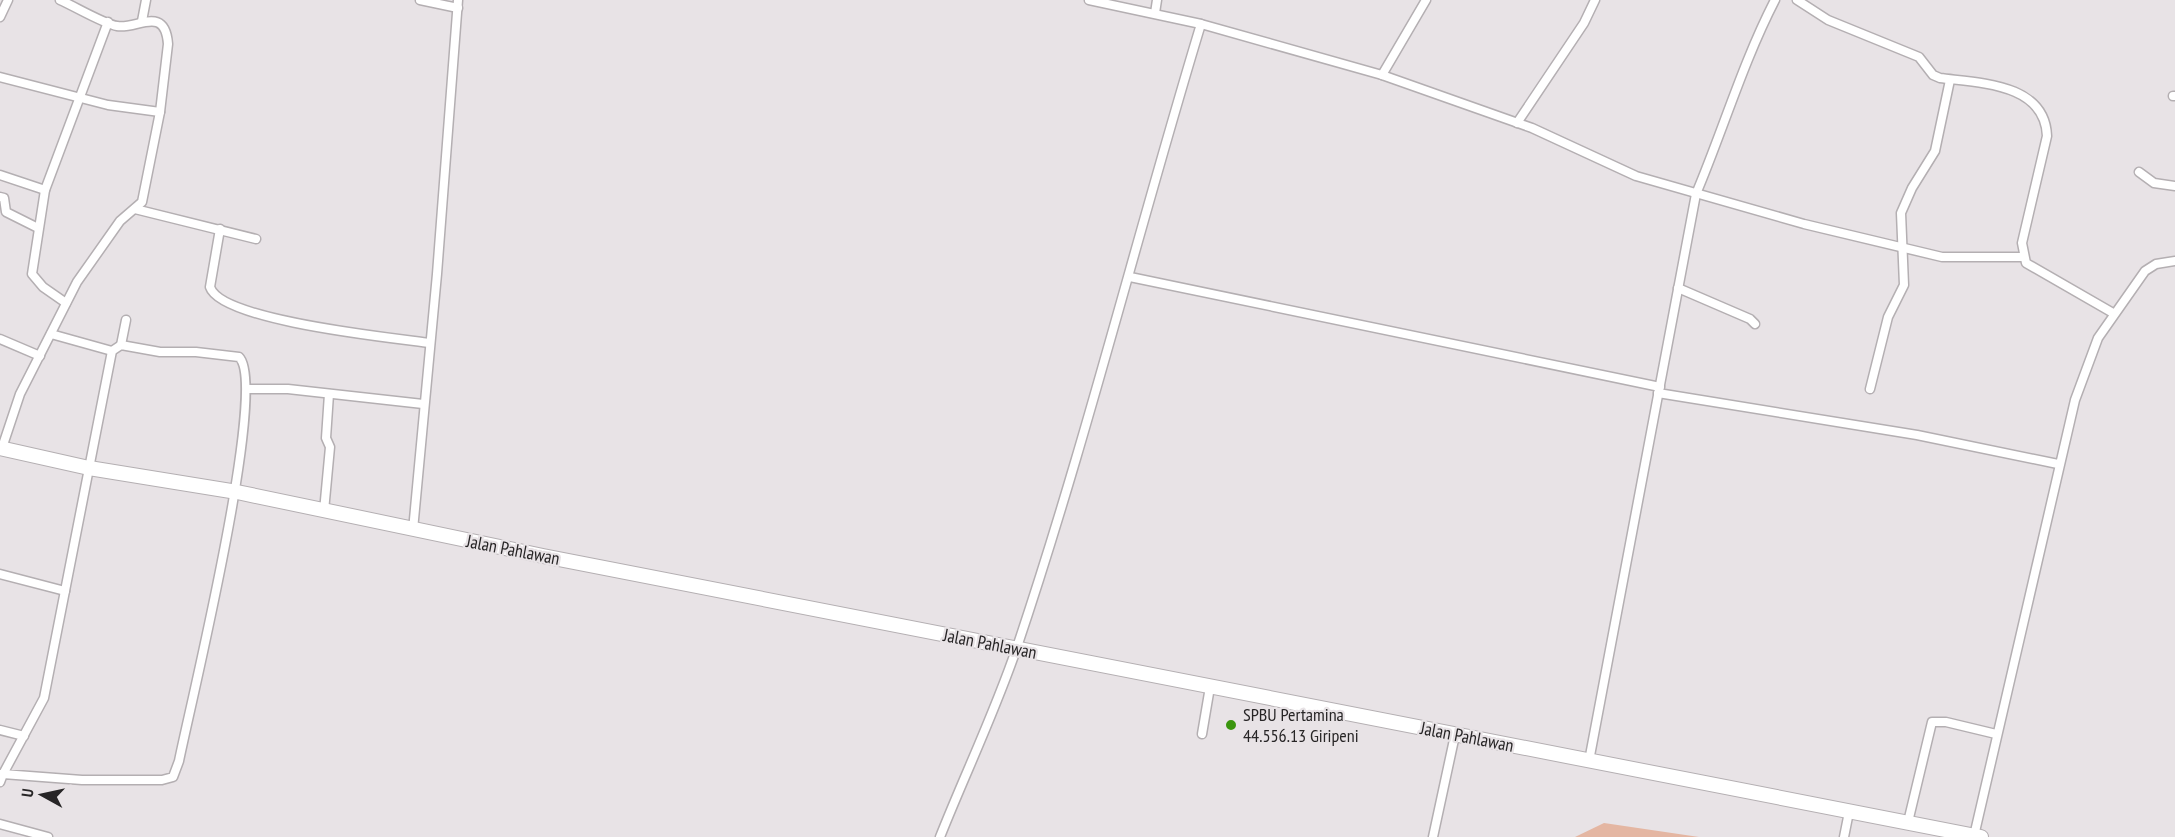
<svg xmlns="http://www.w3.org/2000/svg" width="2175" height="837" font-family="'PT Sans Narrow',sans-serif">
<style>
.green{fill:#e4b6a2}
.lines{fill:none;stroke-linecap:round;stroke-linejoin:round}
.street-casing{stroke:#b4afb2;stroke-width:11}
.primary-casing{stroke:#b4afb2;stroke-width:16}
.street{stroke:#fff;stroke-width:8}
.primary{stroke:#fff;stroke-width:14}
.poi-dot{fill:#3a950e;stroke:#e8e3e6;stroke-width:2}
.labels{text-anchor:middle;stroke-width:4.5;stroke-linejoin:round;paint-order:stroke}
.street-label{font-size:18px;fill:#272526;stroke:#e8e3e6}
.poi-label{font-size:18px;fill:#272526;stroke:#e8e3e6;text-anchor:start}
</style>
<rect width="100%" height="100%" fill="#e8e3e6"/>
<polygon class="green" points="1604,823 1699,837 1575,837"/>
<g class="lines">
<defs>
<g id="street">
<polyline points="420,0 458,8"/>
<polyline points="1089,0 1201,24 1382,75 1532,128 1636,176 1804,224 1942,257 2023,257"/>
<path d="M1797,0L1828,20L1919,57L1933,75L1940,78C1979,83 2045,83 2047,136L2022,243L2026,263L2113,313"/>
<polyline points="1155,13 1157,0"/>
<polyline points="0,17 8,0"/>
<polyline points="142,21 146,0"/>
<polyline points="1382,75 1426,0"/>
<polyline points="0,77 108,105 160,112"/>
<polyline points="2173,96 2175,96"/>
<polyline points="1517,123 1584,23 1595,0"/>
<polyline points="2139,172 2154,183 2175,186"/>
<polyline points="0,175 45,190"/>
<polyline points="0,197 4,198 6,212 38,228"/>
<polyline points="135,209 256,239"/>
<path d="M220,229L210,287C221,321 394,338 430,343"/>
<polyline points="1130,277 1660,387"/>
<polyline points="1678,288 1750,319 1755,324"/>
<polyline points="66,303 43,287 32,274 45,190 108,22"/>
<polyline points="51,334 112,351"/>
<polyline points="0,339 40,356"/>
<polyline points="121,345 126,320"/>
<polyline points="247,389 288,389 423,404"/>
<polyline points="1870,389 1888,317 1904,285 1901,213 1912,188 1935,151 1950,80"/>
<polyline points="1658,393 1917,435 2058,464"/>
<path d="M2,448L20,394L77,282L120,221L142,202L160,112L168,44C165,4 136,30 117,26C104,24 74,6 60,0"/>
<polyline points="324,511 330,447 326,438 329,394"/>
<polyline points="413,530 437,274 458,0"/>
<polyline points="0,574 65,591"/>
<polyline points="0,730 24,736"/>
<polyline points="1202,734 1210,687"/>
<path d="M1589,761L1696,194C1723,130 1743,62 1775,0"/>
<path d="M0,774H3L82,780H162L173,777L179,761C190,706 269,385 239,357L196,352H160L121,345L112,351L44,698L3,774L0,782"/>
<polyline points="1908,822 1932,722 1946,722 1996,734"/>
<polyline points="0,824 48,837"/>
<polyline points="1974,836 2075,400 2098,338 2145,271 2156,264 2175,261"/>
<path d="M940,837C965,774 995,712 1017,647C1086,442 1138,231 1201,24"/>
<polyline points="1433,837 1455,735"/>
<polyline points="1844,837 1849,812"/>
</g>
<polyline id="primary" points="0,448 89,468 237,492 543,556 1981,837"/>
</defs>
<use href="#street" class="street-casing"/>
<use href="#primary" class="primary-casing"/>
<use href="#street" class="street"/>
<use href="#primary" class="primary"/>
</g>
<circle class="poi-dot" cx="1231" cy="725" r="6"/>
<g class="labels">
<g class="street-label">
<text transform="translate(513 550) rotate(11)" y="6">Jalan Pahlawan</text>
<text transform="translate(990 644) rotate(11)" y="6">Jalan Pahlawan</text>
<text transform="translate(1467 737) rotate(11)" y="6">Jalan Pahlawan</text>
</g>
<g class="poi-label">
<text x="1243" y="721">SPBU Pertamina<tspan x="1243" dy="21">44.556.13 Giripeni</tspan></text>
</g>
</g>
<g transform="translate(42 795) rotate(278)" stroke="#e8e3e6" stroke-width="4.5" paint-order="stroke">
<path d="M0-4.5L10 22L0 15L-10 22Z" fill="#272526"/>
<text y="-9" font-size="16" font-weight="bold" text-anchor="middle" fill="#272526">U</text>
</g>
</svg>
